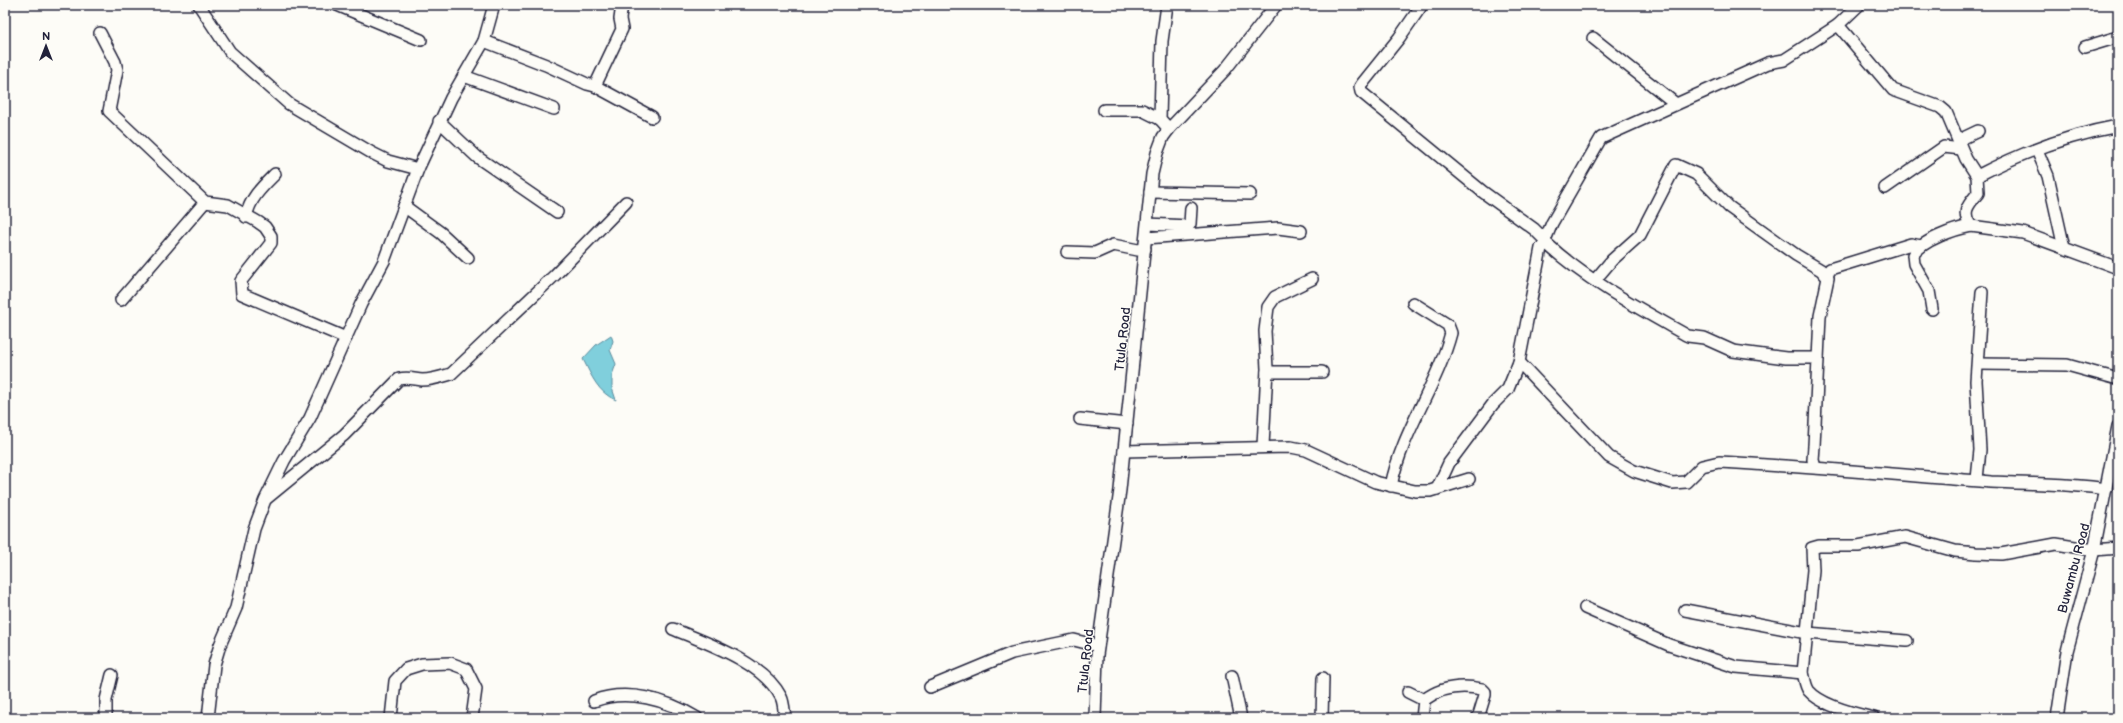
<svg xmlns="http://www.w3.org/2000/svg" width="2123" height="723" font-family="'Balsamiq Sans',sans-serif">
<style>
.water{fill:#80cfdc;stroke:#5a8a9c}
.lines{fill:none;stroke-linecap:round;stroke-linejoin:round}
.minor-casing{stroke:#22223b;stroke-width:14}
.minor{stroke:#fdfcf7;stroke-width:11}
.labels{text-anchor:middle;stroke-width:3;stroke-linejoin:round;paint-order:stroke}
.street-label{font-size:13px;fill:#22223b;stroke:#fdfcf7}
</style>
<rect width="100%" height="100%" fill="#fdfcf7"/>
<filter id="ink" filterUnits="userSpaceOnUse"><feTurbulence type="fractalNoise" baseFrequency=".025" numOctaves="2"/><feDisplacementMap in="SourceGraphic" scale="8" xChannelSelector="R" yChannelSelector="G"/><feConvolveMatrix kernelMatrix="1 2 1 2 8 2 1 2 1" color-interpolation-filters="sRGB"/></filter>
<g filter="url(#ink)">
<path class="water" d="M611,335L613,341L610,350L616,364L612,375V388L616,400C598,393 591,375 583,359L596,345Z"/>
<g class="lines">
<defs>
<g id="minor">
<polyline points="199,5 230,52 289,104 372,153 388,161 418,169"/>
<polyline points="337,5 421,40"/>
<polyline points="1167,5 1162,41 1160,119 1169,129"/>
<polyline points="1422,5 1399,38 1362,84 1360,87 1361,92 1483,192 1534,229 1545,240"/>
<path d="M1859,5L1838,25L1893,90L1940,107L1946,112L1966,159L1977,176L1978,193C1968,205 1961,212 1971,226L2023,233L2118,268"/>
<polyline points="100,33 115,62 117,70 109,111 205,202 228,205 258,222 265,227 271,236 271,243 241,281 242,294 346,338"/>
<polyline points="1593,38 1676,104"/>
<polyline points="484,41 546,65 587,84 595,86 622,29 620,19 622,5"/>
<polyline points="2085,47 2118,37"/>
<polyline points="464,76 554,109"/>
<polyline points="595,86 652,117"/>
<polyline points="1104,110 1142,110 1160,119"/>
<polyline points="439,121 477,157 557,212"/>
<polyline points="1959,140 1978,131"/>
<polyline points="2037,150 2048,176 2064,248"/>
<path d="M1977,176C2021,153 2069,135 2118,126"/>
<polyline points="1885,188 1944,147 1961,149"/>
<polyline points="1150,192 1250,194"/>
<polyline points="404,206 441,233 468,258"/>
<path d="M246,217C250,198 262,187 275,174"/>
<polyline points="1148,224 1188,226 1190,224 1191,208"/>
<polyline points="1146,238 1278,228 1301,231"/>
<path d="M1546,243C1587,281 1640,309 1688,336L1704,338L1733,351L1786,358H1818"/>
<polyline points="1067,252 1095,253 1113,245 1138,250 1145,249"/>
<polyline points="1827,276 1830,269 1911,244 1921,246"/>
<polyline points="1595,280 1612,260 1640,235 1676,165 1696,174 1729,207 1796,255 1821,270 1828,278 1820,316 1814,446 1813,460 1815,467"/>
<polyline points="1982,292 1976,381 1980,450 1977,479 1982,481"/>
<polyline points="121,300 205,202"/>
<path d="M1932,309L1929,291L1914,264L1913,255C1922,240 1955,229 1971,226"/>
<path d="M1519,362L1609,457L1634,471L1672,483L1686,482L1702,466L1719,462C1810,467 1901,475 1991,482C2030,484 2068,483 2106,489"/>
<polyline points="1978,364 2067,365 2118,379"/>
<polyline points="1267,372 1322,372"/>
<polyline points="1080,419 1127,424"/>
<polyline points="1263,446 1267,369 1265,331 1268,307 1275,297 1312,279"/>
<polyline points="1124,451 1291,447 1306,450 1375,482 1415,491 1430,491 1469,479"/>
<path d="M1391,486C1402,431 1437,386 1451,333L1448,325L1413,303"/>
<polyline points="1437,489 1449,463 1493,404 1508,389 1519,362 1541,248 1546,243 1545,240 1552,223 1601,138 1768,63 1784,60 1838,25"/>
<path d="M267,498L344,435L399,379C408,377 413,379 422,380C432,380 441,377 451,374L555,275L626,202"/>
<polyline points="1585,608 1669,645 1736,667 1803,673"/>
<polyline points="1685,610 1807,633 1907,641"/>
<path d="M673,629C707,643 763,662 781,697C784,703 784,712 785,718"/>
<polyline points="1232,676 1241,718"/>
<polyline points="930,687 1012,653 1074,640 1098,646"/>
<polyline points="1408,692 1424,700 1422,718"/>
<path d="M1424,700C1441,687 1462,685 1482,689L1485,692V695L1478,718"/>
<path d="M594,701C627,688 668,700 697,718"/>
<polyline points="106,718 106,700 112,675"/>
<polyline points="208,718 214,665 220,645 236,608 254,529 265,500 284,461 310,418 361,304 384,261 418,169 451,98 484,41 494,5"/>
<polyline points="391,718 395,681 406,669 422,664 450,663 466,669 476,689 472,718"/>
<polyline points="1095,718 1097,655 1120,490 1152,174 1157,153 1163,137 1169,129 1225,70 1276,5"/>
<polyline points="1322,718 1323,678"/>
<path d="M1874,718C1856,714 1821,705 1809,691C1805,686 1805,679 1803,673L1813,570L1812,548L1819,546H1858L1905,537L1955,551L1976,553L2001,554L2056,544L2094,550L2118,548"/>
<polyline points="2057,718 2067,651 2094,550 2118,426"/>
</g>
</defs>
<use href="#minor" class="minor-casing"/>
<use href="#minor" class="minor"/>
</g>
</g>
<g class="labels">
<g class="street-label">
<text transform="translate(1122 339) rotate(-84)" y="5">Ttula Road</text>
<text transform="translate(2073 568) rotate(-75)" y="5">Buwambu Road</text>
<text transform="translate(1085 661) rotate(-84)" y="5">Ttula Road</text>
</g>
</g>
<rect width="2123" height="723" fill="none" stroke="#fdfcf7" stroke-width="20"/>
<rect x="10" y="10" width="2103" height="703" fill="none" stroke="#22223b" stroke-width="1.5" filter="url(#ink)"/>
<g transform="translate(46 46)" stroke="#fdfcf7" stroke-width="3" paint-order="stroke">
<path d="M0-3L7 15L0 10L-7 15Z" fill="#22223b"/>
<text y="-6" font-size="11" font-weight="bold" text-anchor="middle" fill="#22223b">N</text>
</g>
</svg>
